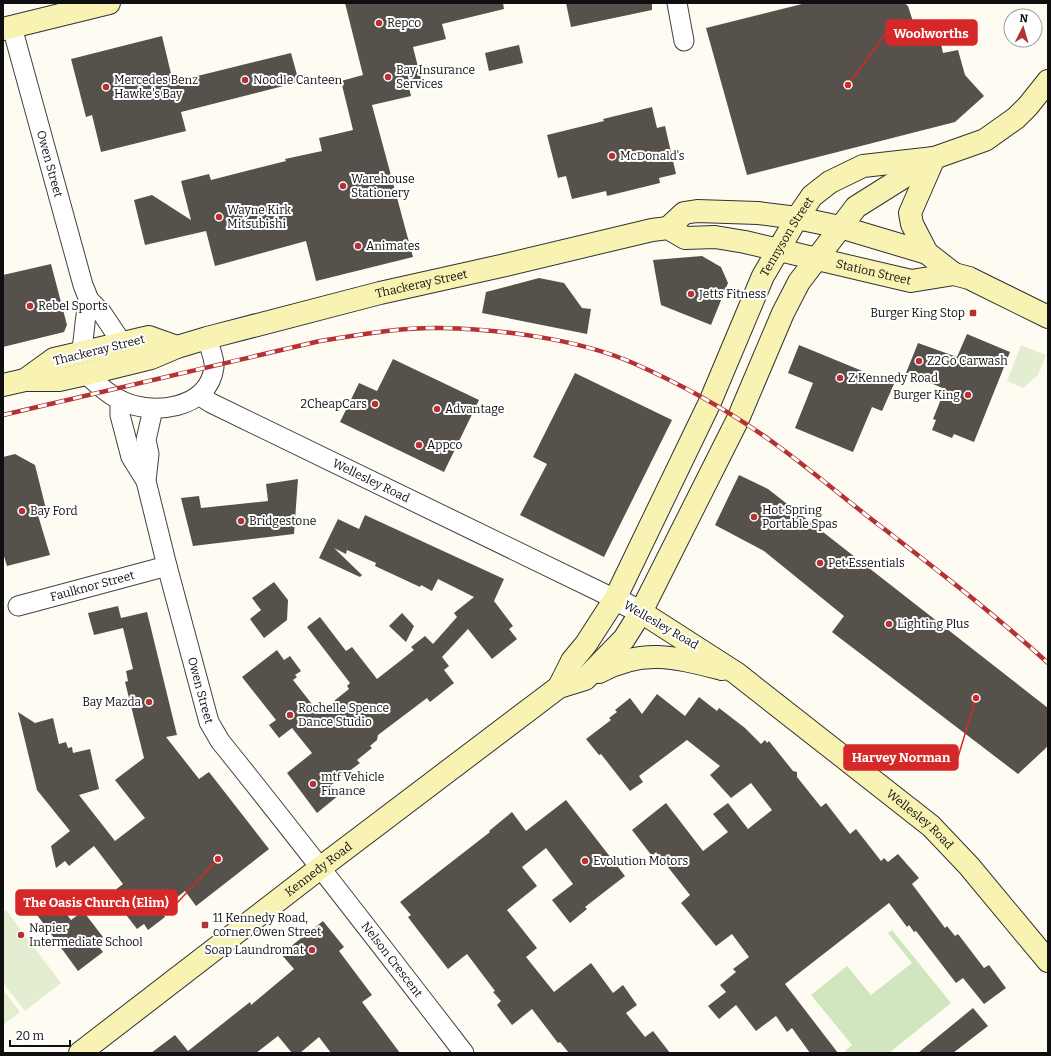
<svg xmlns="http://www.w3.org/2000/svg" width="1051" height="1056" font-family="Bitter,serif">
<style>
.green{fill:#d1e6be}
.pitch{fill:#e2eecf}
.building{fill:#57514c}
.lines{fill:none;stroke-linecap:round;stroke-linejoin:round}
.minor-casing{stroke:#424242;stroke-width:21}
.tertiary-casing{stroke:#424242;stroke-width:24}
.secondary-casing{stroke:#313131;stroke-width:24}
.minor{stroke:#fff;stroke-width:19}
.tertiary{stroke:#fff;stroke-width:22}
.secondary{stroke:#f8f3b3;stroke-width:22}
.rail-casing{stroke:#b43233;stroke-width:4.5}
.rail{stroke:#fff;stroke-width:3;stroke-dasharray:9;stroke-linecap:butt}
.poi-dot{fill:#b43233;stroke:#fff;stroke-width:1.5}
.labels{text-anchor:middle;stroke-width:4;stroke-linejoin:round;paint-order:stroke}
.poi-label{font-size:12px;fill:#0f0f0f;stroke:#fff;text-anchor:start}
.street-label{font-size:12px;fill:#0f0f0f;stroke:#fff}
.leader{fill:none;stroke:#d62828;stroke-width:1.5}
.callout-dot{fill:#d62828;stroke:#fff;stroke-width:1.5}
.callout{fill:#d62828;stroke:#d62828;stroke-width:1.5}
.callout-label{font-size:13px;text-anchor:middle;font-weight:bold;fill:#fff}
</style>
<rect width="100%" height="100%" fill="#fefcf2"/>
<polygon class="green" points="892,930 951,1003 889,1053 847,1053 845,1051 852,1045 811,995 847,966 871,995 912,963 888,933"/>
<g class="pitch">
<polygon points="1021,345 1046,355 1038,375 1023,388 1007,381"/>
<polygon points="6,910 61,983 25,1011 3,983 3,912"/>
<polygon points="3,990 20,1012 3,1025"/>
</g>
<g class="building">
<polygon points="345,3 503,3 504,9 442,24 446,39 413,47 421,79 408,83 411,96 372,105 413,257 316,281 306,241 215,266 206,231 145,245 134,200 152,195 191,220 181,181 209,174 211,180 286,161 285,159 322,151 319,138 353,130 341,81 363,75"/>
<polygon points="566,3 652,3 652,10 571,27"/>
<polygon points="806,3 904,3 908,6 916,31 937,25 943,53 958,50 965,75 984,96 955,122 747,175 706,28"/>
<polygon points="162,36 173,82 291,53 299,82 181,112 186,131 101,152 92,115 86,117 71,59"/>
<polygon points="519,45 523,63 489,71 485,53"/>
<polygon points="652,107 657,128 665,126 676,174 659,178 660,183 607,196 606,191 572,199 566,176 558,178 547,135 604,121 603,119"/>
<polygon points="702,256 721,267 728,283 711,325 661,305 653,260"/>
<polygon points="51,264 67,325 64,332 3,347 3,275"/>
<polygon points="539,278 564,283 582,308 591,309 587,334 482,313 486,292"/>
<polygon points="967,334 1010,352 974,442 954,434 952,438 932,430 936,420 933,419 945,389 906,373 918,343 957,357"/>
<polygon points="799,345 894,384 882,411 872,407 853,452 795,428 813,383 788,373"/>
<polygon points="393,359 479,400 444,472 340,422 359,383 377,391"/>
<polygon points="575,373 672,420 604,557 520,515 547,464 533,457"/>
<polygon points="15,454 35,465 46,509 37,512 50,555 7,566 3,553 3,457"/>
<polygon points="739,475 768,489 1048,708 1048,745 1046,748 1018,774 832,632 844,616 764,551 715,525"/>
<polygon points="298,479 294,534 193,546 181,498 199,496 201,508 268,501 266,484"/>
<polygon points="365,515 504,579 494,601 513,626 509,629 517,639 492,659 468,629 442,657 449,666 444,670 454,683 430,702 427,698 378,735 377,740 370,746 372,748 357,760 360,763 331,785 339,795 317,813 287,773 312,753 292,728 279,738 269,725 276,720 242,677 277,650 284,660 290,656 301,671 295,675 297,677 293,680 319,713 349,689 347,686 350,683 307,627 320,617 346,651 352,647 377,679 414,650 411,647 425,636 433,644 457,617 454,613 474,597 438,579 432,591 421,585 420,587 375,566 376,563 347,550 346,554 334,548 362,575 360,577 319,558 338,519 359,529"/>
<polygon points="274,582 288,600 287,620 264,638 250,619 261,610 252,598"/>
<polygon points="118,606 123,626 121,618 147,612 177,735 166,737 199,779 209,772 269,849 196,906 185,891 161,910 165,917 148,930 144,924 137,929 110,894 123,884 94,846 69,866 65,861 56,868 51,846 70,831 37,790 18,712 35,723 53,718 59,744 66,742 68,748 72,747 73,753 90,749 99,789 79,795 115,841 145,818 115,780 144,758 125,682 128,681 126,671 133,669 123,628 94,635 88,613"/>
<polygon points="402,613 414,626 406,642 389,626"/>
<polygon points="657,694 685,716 699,697 717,711 719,708 745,728 761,744 765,740 767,743 769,741 793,771 797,772 797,777 821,807 826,803 850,834 856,829 881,861 884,858 888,862 898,854 919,878 912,884 945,928 947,926 955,936 958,934 984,968 989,965 1006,988 984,1004 963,978 956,983 916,931 914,932 909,925 907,927 889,903 785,984 838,1053 810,1053 792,1028 787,1032 776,1016 756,1031 736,1005 719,1019 708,1006 726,992 720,985 736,972 733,969 749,957 732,934 716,946 681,903 690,895 656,852 652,856 632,830 666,803 703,851 728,832 713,814 728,803 748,829 772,810 751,783 731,798 710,775 720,766 687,740 639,776 643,782 630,791 601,754 599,755 586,739 611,720 609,718 617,712 615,710 630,698 642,714"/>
<polygon points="566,800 625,876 585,907 587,909 570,923 552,900 573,884 546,848 522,867 537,886 507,910 537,948 526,957 554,992 591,963 613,993 623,985 637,1005 626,1013 645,1037 653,1031 670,1053 569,1053 560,1042 558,1043 532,1009 512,1025 497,1005 501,1001 493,992 495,991 467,954 448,969 417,929 408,917 411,915 400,902 490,832 489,831 512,812 526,831"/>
<polygon points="57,902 71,920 83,911 103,937 96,943 103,952 78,971 32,908"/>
<polygon points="323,921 344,947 339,951 372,995 362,1002 400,1053 331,1053 319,1037 300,1053 292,1053 278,1036 256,1053 151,1053 175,1035 188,1051 250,1002 251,1005 294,969 281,954"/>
<polygon points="973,1008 988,1026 953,1053 918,1053"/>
</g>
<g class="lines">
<defs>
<g id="minor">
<polyline points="677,3 684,41"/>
<path id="s1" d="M12,27L83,285L89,300L102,313L122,343"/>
<path d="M81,353C85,335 84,318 89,300"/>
<path d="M86,374C96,383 107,394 120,400C151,416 209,410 214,367C215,359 209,346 207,338"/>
<path id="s2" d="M200,396L211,403L615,599"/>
<path id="s3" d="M120,400V415L131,457L146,481L167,566L209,722L220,741C303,844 383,948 464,1053"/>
<polyline points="146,481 149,454 146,440 153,409"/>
<path id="s4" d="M18,606L167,566"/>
</g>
<polyline id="tertiary" points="615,599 641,612"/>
<g id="secondary">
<polyline points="3,29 109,3"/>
<polyline points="668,228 684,213 697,211 758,213 797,218 840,227 927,253 954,274"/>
<polyline points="927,253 912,224 910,213 934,158"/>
<polyline points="25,380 54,359 149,337 177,347"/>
<path id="s5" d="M3,385L25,380H59L86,374L151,358L177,347L207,338L380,293L501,266L652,230L668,228L685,238L715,237L745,242L911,281L954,274L969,278L1048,317"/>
<path id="s6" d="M641,612L736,673L931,826L969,866L1048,961"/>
<path d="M599,672C643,648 675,657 722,669"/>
<path id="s7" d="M559,687L572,661L586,644L615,599L710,402L763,276L797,218L812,196L830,182L863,166L934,158L985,140L1016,118L1028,106L1048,81"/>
<path id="s8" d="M80,1053L320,868L559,687L585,679L624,639L641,612L738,419L783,313L799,282L856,207L934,158"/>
</g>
</defs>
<use href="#minor" class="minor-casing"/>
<use href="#tertiary" class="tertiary-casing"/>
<use href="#secondary" class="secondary-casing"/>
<use href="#minor" class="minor"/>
<use href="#tertiary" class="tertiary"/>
<use href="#secondary" class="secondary"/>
<defs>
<path id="rail" d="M3,415L320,341C359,335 400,327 440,328C500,329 578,339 633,363C683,385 733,413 778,446C808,468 837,492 866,515C928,563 991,611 1048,663"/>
</defs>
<use href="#rail" class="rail-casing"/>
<use href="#rail" class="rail"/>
</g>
<g class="poi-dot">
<circle cx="379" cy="23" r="4"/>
<circle cx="388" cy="77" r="4"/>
<circle cx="245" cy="80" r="4"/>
<circle cx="106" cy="87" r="4"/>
<circle cx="612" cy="156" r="4"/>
<circle cx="343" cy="186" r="4"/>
<circle cx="219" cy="217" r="4"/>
<circle cx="358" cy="246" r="4"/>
<circle cx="691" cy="294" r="4"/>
<circle cx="30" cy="306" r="4"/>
<rect x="969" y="309" width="8" height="8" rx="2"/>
<circle cx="919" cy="361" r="4"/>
<circle cx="840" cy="378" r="4"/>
<circle cx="968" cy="395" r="4"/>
<circle cx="375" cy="404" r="4"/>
<circle cx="437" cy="409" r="4"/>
<circle cx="419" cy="445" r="4"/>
<circle cx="22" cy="511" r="4"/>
<circle cx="754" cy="517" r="4"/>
<circle cx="241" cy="521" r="4"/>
<circle cx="820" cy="563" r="4"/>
<circle cx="889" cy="624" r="4"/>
<circle cx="149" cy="702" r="4"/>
<circle cx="290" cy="715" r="4"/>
<circle cx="313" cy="784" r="4"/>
<circle cx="585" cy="861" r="4"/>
<rect x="201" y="921" width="8" height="8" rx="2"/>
<circle cx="21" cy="935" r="4"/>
<circle cx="312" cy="950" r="4"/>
</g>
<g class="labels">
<g class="poi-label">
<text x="387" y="27">Repco</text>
<text x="396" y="74">Bay Insurance<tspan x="396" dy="14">Services</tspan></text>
<text x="114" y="84">Mercedes Benz<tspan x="114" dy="14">Hawke's Bay</tspan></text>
<text x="253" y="84">Noodle Canteen</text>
<text x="620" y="160">McDonald's</text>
<text x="351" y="183">Warehouse<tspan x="351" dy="14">Stationery</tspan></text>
<text x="227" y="214">Wayne Kirk<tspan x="227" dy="14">Mitsubishi</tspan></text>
<text x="366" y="250">Animates</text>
<text x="699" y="298">Jetts Fitness</text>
<text x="38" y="310">Rebel Sports</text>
<text x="965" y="317" text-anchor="end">Burger King Stop</text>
<text x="927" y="365">Z2Go Carwash</text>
<text x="848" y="382">Z Kennedy Road</text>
<text x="960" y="399" text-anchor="end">Burger King</text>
<text x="367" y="408" text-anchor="end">2CheapCars</text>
<text x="445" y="413">Advantage</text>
<text x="427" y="449">Appco</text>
<text x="762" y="514">Hot Spring<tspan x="762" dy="14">Portable Spas</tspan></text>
<text x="30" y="515">Bay Ford</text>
<text x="249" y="525">Bridgestone</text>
<text x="828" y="567">Pet Essentials</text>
<text x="897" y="628">Lighting Plus</text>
<text x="141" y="706" text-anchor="end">Bay Mazda</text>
<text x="298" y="712">Rochelle Spence<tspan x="298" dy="14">Dance Studio</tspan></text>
<text x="321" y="781">mtf Vehicle<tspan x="321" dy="14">Finance</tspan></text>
<text x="593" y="865">Evolution Motors</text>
<text x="213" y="922">11 Kennedy Road,<tspan x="213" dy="14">corner Owen Street</tspan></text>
<text x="29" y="932">Napier<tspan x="29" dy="14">Intermediate School</tspan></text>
<text x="304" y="954" text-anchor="end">Soap Laundromat</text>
</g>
<g class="street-label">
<text dy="4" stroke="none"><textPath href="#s1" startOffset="142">Owen Street</textPath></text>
<text dy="4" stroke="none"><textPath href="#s7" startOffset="506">Tennyson Street</textPath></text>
<text dy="4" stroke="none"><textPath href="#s5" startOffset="897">Station Street</textPath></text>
<text dy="4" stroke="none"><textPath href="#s5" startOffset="432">Thackeray Street</textPath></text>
<text transform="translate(99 350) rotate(-14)" y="4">Thackeray Street</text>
<text dy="4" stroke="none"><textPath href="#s2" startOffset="191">Wellesley Road</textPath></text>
<text dy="4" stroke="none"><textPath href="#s4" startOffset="77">Faulknor Street</textPath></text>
<text transform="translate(661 625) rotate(30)" y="4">Wellesley Road</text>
<text dy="4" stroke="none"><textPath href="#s3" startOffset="303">Owen Street</textPath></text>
<text dy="4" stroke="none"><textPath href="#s6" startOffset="348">Wellesley Road</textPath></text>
<text dy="4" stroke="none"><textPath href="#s8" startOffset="301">Kennedy Road</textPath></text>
<text dy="4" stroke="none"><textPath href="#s3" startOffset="636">Nelson Crescent</textPath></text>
</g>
</g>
<path class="leader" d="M848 85L886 33M976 698L958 757M218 859L177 903"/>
<g class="callout-dot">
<circle cx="848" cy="85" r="4"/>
<circle cx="976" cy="698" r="4"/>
<circle cx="218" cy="859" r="4"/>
</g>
<g class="callout">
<rect x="886" y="20" width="91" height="25" rx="4"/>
<rect x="844" y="745" width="114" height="25" rx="4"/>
<rect x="16" y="890" width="161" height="25" rx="4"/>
</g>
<g class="callout-label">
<text x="931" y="38">Woolworths</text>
<text x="901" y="762">Harvey Norman</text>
<text x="96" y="907">The Oasis Church (Elim)</text>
</g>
<rect width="1051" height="1056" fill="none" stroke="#0f0f0f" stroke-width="8"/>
<g transform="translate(1023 28) rotate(5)"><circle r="19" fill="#ffffff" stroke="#9f9f9f"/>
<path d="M0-3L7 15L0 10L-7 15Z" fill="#b43233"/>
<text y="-6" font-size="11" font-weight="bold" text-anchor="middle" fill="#0f0f0f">N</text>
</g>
<path d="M10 1040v6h60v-6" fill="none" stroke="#0f0f0f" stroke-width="2"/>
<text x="16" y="1040" font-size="12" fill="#0f0f0f" stroke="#ffffff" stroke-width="3" paint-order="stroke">20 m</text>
</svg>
